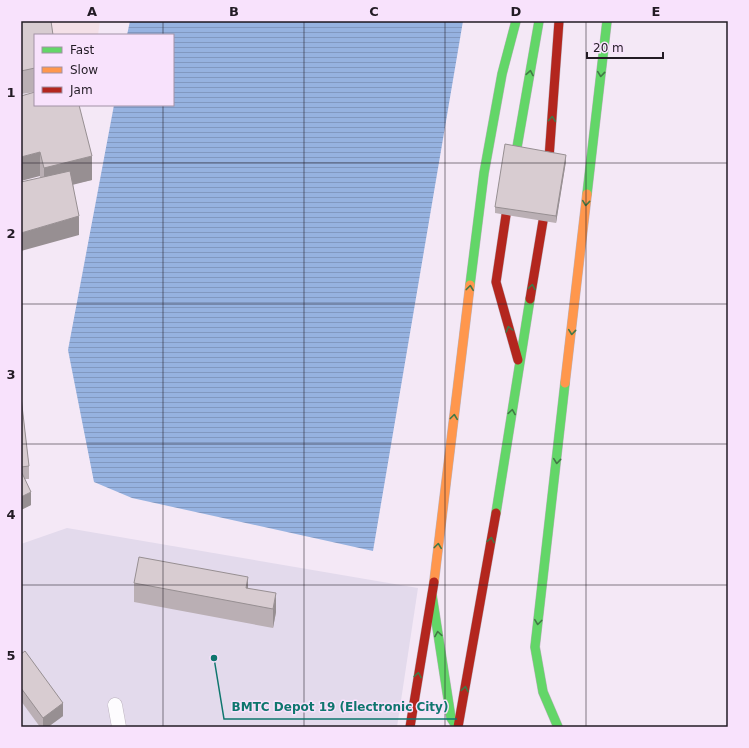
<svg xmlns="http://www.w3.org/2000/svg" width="749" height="748" font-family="'DejaVu Sans',sans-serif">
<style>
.commercial{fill:#f4e0e7}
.industrial{fill:#e3daec}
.water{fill:url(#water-rules)}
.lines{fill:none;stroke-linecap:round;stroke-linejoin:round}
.lane-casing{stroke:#bcb3be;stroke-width:15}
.fast-casing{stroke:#bcb3be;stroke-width:10}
.slow-casing{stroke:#bcb3be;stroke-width:10}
.jam-casing{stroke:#bcb3be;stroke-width:10}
.lane{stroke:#fdfcfe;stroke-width:14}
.fast{stroke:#63d668;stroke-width:9}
.slow{stroke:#ff974d;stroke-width:9}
.jam{stroke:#b3261e;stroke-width:9}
.wall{fill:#baafb4}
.shaded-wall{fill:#978f92}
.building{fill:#d8ccd1;stroke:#978f92}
.oneway{stroke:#427846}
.grid{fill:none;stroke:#221b24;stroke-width:1;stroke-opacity:0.55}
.leader{fill:none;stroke:#0f766e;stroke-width:1.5}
.callout-dot{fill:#0f766e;stroke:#f8e2fc;stroke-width:1.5}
.callout-label{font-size:12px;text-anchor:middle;font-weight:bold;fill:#0f766e;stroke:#f8e2fc;stroke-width:3;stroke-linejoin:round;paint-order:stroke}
.neatline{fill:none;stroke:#221b24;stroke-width:1.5}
.grid-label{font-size:13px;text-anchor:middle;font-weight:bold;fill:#221b24}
</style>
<defs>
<pattern id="water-rules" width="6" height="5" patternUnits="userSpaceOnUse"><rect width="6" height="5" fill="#96b2e0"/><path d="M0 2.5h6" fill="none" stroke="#8198c0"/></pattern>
</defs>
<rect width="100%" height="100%" fill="#f4e8f6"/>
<polygon class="commercial" points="48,21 100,21 98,35 53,35"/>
<polygon class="industrial" points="67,528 418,588 397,727 21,727 21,544"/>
<polygon class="water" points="130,21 463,21 373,551 132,498 94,482 68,350 114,105 173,105 173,35 127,35"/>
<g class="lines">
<defs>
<polyline id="lane" points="115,705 119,727"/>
<g id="fast">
<polyline points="516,153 539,21"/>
<polyline points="587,194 607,21"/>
<polyline points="470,285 484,173 502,74 516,21"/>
<polyline points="496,513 530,299"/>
<polyline points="432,595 451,718 455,724"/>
<polyline points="558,727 543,692 535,647 565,383"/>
</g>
<g id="slow">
<polyline points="565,383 587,194"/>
<polyline points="434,582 470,285"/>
</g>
<g id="jam">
<polyline points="549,158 559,21"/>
<polyline points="506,215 496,282 518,360"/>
<polyline points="530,299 543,221"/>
<polyline points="410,727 434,582"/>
<polyline points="458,727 496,513"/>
</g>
</defs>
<use href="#lane" class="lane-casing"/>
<use href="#fast" class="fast-casing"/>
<use href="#slow" class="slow-casing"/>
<use href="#jam" class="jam-casing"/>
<use href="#lane" class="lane"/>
<use href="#fast" class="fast"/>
<use href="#slow" class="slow"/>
<use href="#jam" class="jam"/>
</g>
<g class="wall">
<polygon points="21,21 35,35 35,92 21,94"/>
<polygon points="35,92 92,180 73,184 79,235 40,178"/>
<polygon points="566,161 556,223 495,213 495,207"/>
<polygon points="21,397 29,466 29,479 25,479 31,505 21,510"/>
<polygon points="134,583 248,588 276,612 273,628 134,602"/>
<polygon points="21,654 63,716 48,727 40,727 21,701"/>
</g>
<g class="shaded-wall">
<polygon points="40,152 40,176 21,181 21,157"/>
<polygon points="566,155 566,161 556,223 556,216"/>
<polygon points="92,156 92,180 44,192 44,168"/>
<polygon points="79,216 79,235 21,251 21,233"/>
<polygon points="31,492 31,505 21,510 21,497"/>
<polygon points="248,577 248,596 246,588"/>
<polygon points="276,593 276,612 273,628 273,609"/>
<polygon points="63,703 63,716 48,727 43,727 43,718"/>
</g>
<g class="building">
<polygon points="21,21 51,21 53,35 35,35 35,68 21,71"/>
<polygon points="35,92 35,105 79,105 92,156 44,168 40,152 21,157 21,96"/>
<polygon points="505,144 566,155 556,216 495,207"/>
<polygon points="70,171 79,216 21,233 21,182"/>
<polygon points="21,397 29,466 21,467"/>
<polygon points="21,473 22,473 31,492 21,497"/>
<polygon points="139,557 248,577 246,588 276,593 273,609 134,583"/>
<polygon points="25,651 63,703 43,718 21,688 21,654"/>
</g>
<defs><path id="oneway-chevron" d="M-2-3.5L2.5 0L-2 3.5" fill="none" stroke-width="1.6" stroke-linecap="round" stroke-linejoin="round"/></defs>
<g class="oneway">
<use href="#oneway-chevron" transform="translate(530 73) rotate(-80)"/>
<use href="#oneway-chevron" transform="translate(601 74) rotate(96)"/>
<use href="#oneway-chevron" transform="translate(552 119) rotate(-85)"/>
<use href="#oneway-chevron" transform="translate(586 203) rotate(96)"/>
<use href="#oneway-chevron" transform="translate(532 287) rotate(-81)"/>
<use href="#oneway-chevron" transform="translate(470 288) rotate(-83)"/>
<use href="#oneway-chevron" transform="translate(509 329) rotate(-105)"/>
<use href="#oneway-chevron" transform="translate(572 332) rotate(96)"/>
<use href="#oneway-chevron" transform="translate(512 412) rotate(-81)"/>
<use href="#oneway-chevron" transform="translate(454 417) rotate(-83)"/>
<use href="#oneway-chevron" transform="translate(557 461) rotate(96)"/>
<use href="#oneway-chevron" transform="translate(491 540) rotate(-80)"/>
<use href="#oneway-chevron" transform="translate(438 546) rotate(-83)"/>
<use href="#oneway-chevron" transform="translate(538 622) rotate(97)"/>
<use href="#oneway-chevron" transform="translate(438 634) rotate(-99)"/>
<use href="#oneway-chevron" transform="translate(418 675) rotate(-80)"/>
<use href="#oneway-chevron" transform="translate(465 689) rotate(-80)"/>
</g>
<path class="grid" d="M163,21V35M304,21V727M445,21V727M586,21V727M163,105V727M21,163H728M21,304H728M21,444H728M21,585H728"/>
<path class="leader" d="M214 658L224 719H457"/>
<circle class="callout-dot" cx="214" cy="658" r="4"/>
<g class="callout-label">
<text x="340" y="711">BMTC Depot 19 (Electronic City)</text>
</g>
<rect width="749" height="748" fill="none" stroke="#f8e2fc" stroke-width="44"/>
<rect x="34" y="34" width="140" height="72" fill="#f8e2fc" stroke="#a292a6"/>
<rect x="42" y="47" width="20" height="6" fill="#63d668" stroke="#a292a6"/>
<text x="70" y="54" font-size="12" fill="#221b24">Fast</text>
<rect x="42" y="67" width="20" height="6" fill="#ff974d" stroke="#a292a6"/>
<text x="70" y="74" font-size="12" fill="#221b24">Slow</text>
<rect x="42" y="87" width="20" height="6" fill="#b3261e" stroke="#a292a6"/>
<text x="70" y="94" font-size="12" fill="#221b24">Jam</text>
<path d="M587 52v6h76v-6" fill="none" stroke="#221b24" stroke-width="2"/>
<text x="593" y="52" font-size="12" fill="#221b24" stroke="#f8e2fc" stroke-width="3" paint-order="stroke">20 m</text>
<rect x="22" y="22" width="705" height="704" class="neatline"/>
<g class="grid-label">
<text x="92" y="16">A</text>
<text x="234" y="16">B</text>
<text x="374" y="16">C</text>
<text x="516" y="16">D</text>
<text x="656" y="16">E</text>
<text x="11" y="97">1</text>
<text x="11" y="238">2</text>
<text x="11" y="379">3</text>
<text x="11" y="519">4</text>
<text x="11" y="660">5</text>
</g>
</svg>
